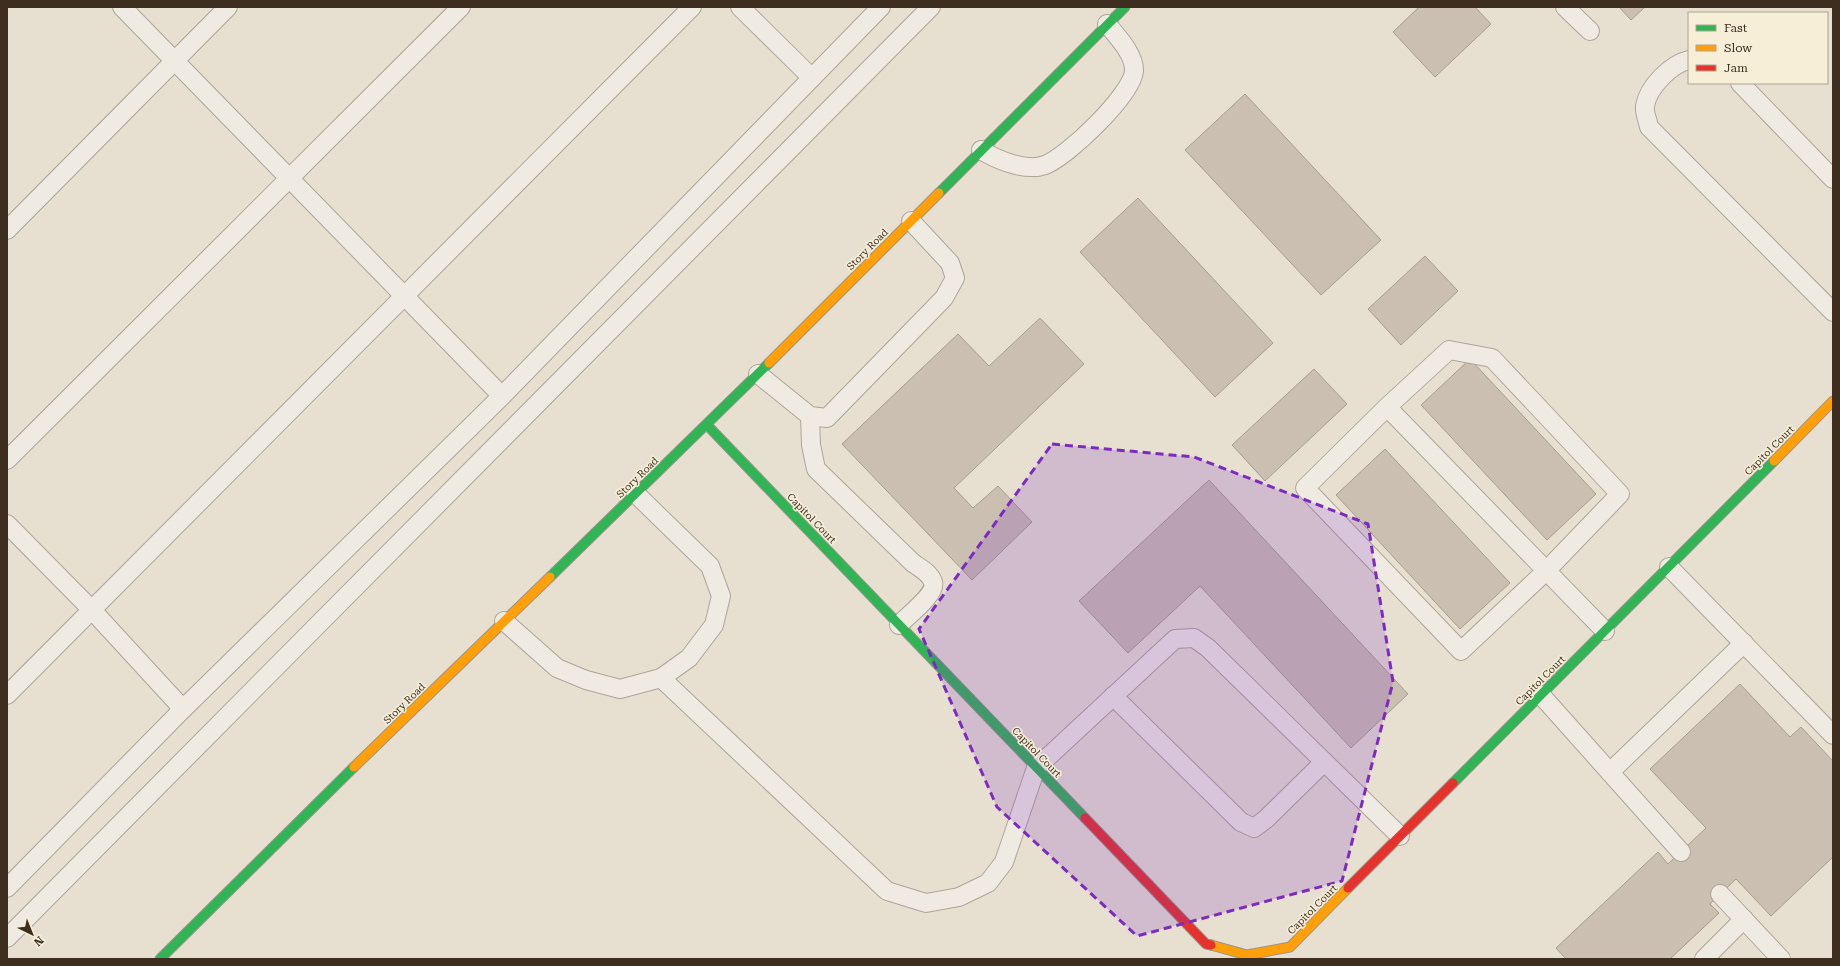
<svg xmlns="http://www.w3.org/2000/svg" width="1840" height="966" font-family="'Roboto Serif',serif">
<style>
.building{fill:#cbbfb2;stroke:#a89c90}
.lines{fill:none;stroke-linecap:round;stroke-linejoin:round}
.lane-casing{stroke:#ada599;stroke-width:20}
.fast-casing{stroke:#9c958a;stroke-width:11}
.slow-casing{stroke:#9c958a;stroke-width:11}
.jam-casing{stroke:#9c958a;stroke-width:11}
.lane{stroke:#efebe3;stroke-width:18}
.fast{stroke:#30b455;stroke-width:9}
.slow{stroke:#ff9f0a;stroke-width:9}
.jam{stroke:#e5322d;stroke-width:9}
.marked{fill:#7b2cbf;fill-opacity:0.2;stroke:#7b2cbf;stroke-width:3;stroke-dasharray:8 5;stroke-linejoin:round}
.labels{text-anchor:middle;stroke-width:3;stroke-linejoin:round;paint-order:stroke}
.street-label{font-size:10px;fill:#3d2e20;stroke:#f7eed8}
</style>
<rect width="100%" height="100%" fill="#e7e0d1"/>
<g class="building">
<polygon points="1419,7 1475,7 1491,24 1435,77 1393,32"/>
<polygon points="1619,7 1645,7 1631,20"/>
<polygon points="1245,94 1381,240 1321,295 1185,150"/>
<polygon points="1138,198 1273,343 1215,397 1080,252"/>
<polygon points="1425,256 1458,291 1401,345 1368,309"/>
<polygon points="1040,318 1084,364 954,488 973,508 998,486 1032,522 972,580 842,444 958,334 989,366"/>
<polygon points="1470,359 1596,494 1547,540 1421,405"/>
<polygon points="1314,369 1347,404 1265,481 1232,445"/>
<polygon points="1385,449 1510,583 1460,629 1336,495"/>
<polygon points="1209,480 1408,694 1351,748 1200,586 1128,653 1079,601"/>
<polygon points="1740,684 1790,737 1801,727 1833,761 1833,857 1771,916 1736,879 1710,904 1719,913 1670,959 1566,959 1556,948 1658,852 1668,864 1706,828 1650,769"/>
</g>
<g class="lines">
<defs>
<g id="lane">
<polyline points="122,7 502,396 881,7"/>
<polyline points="740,7 812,78"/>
<polyline points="1565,7 1590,31"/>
<path d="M1689,60C1671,64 1648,87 1645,106C1644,112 1648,121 1649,127L1833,312"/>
<polyline points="1740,83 1833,179"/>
<path d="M981,150C997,160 1026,172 1045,165C1067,157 1132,95 1134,71C1135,55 1117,36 1107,24"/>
<polyline points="7,230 228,7"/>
<polyline points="758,374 810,416 827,418 944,298 955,278 950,263 911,221"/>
<polyline points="1387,407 1449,350 1492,358 1620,494 1546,571 1461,651 1305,488 1387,407 1605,631"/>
<path d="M810,416L811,445L816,469L913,563C920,568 930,573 933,582C937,594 907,616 899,625"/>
<polyline points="7,460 461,7"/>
<polyline points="7,524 92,610 183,709 502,396"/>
<polyline points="1669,567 1833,735"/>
<polyline points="504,621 557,668 586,680 620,689 661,678 689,658 714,625 721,596 710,566 636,494"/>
<polyline points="661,678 887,891 926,903 959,897 988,883 1004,862 1036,768 1175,639 1194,638 1208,648 1400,836"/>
<polyline points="7,695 692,7"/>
<polyline points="1541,695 1681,852"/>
<polyline points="1113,696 1241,822 1254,828 1266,819 1324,762"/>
<polyline points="1610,772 1744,643"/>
<polyline points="7,888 183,709"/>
<polyline points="1720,894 1781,959"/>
<polyline points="7,938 931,7"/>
<polyline points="1704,959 1744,919"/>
</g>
<g id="fast">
<polyline points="939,193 1125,7"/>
<polyline points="707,425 1085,818"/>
<polyline points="550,577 769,363"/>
<polyline points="1453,783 1774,461"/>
<polyline points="160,959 354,767"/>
</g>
<g id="slow">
<polyline points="769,363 939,193"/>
<polyline points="1774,461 1833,401"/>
<polyline points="354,767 550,577"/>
<polyline points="1211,945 1247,955 1290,947 1348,888"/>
</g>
<g id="jam">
<polyline points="1085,818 1206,944 1211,945"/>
<polyline points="1348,888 1453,783"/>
</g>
</defs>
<use href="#lane" class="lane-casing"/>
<use href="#fast" class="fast-casing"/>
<use href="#slow" class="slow-casing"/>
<use href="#jam" class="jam-casing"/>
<use href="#lane" class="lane"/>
<use href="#fast" class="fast"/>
<use href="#slow" class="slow"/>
<use href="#jam" class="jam"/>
</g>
<path class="marked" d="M1052,444L1194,457L1368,524L1393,682L1342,881L1137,936L997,807L919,629Z"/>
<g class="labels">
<g class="street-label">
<text transform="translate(867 249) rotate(-45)" y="4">Story Road</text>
<text transform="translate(1769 450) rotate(-45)" y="4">Capitol Court</text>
<text transform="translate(637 477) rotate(-44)" y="4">Story Road</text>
<text transform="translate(812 518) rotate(46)" y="4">Capitol Court</text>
<text transform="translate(1540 680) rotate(-45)" y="4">Capitol Court</text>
<text transform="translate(404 703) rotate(-44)" y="4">Story Road</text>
<text transform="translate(1037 752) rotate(46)" y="4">Capitol Court</text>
<text transform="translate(1312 909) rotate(-45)" y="4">Capitol Court</text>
</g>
</g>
<rect width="1840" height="966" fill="none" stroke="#3d2e20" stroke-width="16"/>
<rect x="1688" y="12" width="140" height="72" fill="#f7eed8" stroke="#ada18e"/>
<rect x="1696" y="25" width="20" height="6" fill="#30b455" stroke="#ada18e"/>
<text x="1724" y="32" font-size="12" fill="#3d2e20">Fast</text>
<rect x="1696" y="45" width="20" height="6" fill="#ff9f0a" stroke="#ada18e"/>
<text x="1724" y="52" font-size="12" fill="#3d2e20">Slow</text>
<rect x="1696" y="65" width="20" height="6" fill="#e5322d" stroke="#ada18e"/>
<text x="1724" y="72" font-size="12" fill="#3d2e20">Jam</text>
<g transform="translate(32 934) rotate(137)" stroke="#f7eed8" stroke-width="3" paint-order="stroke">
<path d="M0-3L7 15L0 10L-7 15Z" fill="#3d2e20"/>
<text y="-6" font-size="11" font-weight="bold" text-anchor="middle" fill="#3d2e20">N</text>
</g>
</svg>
